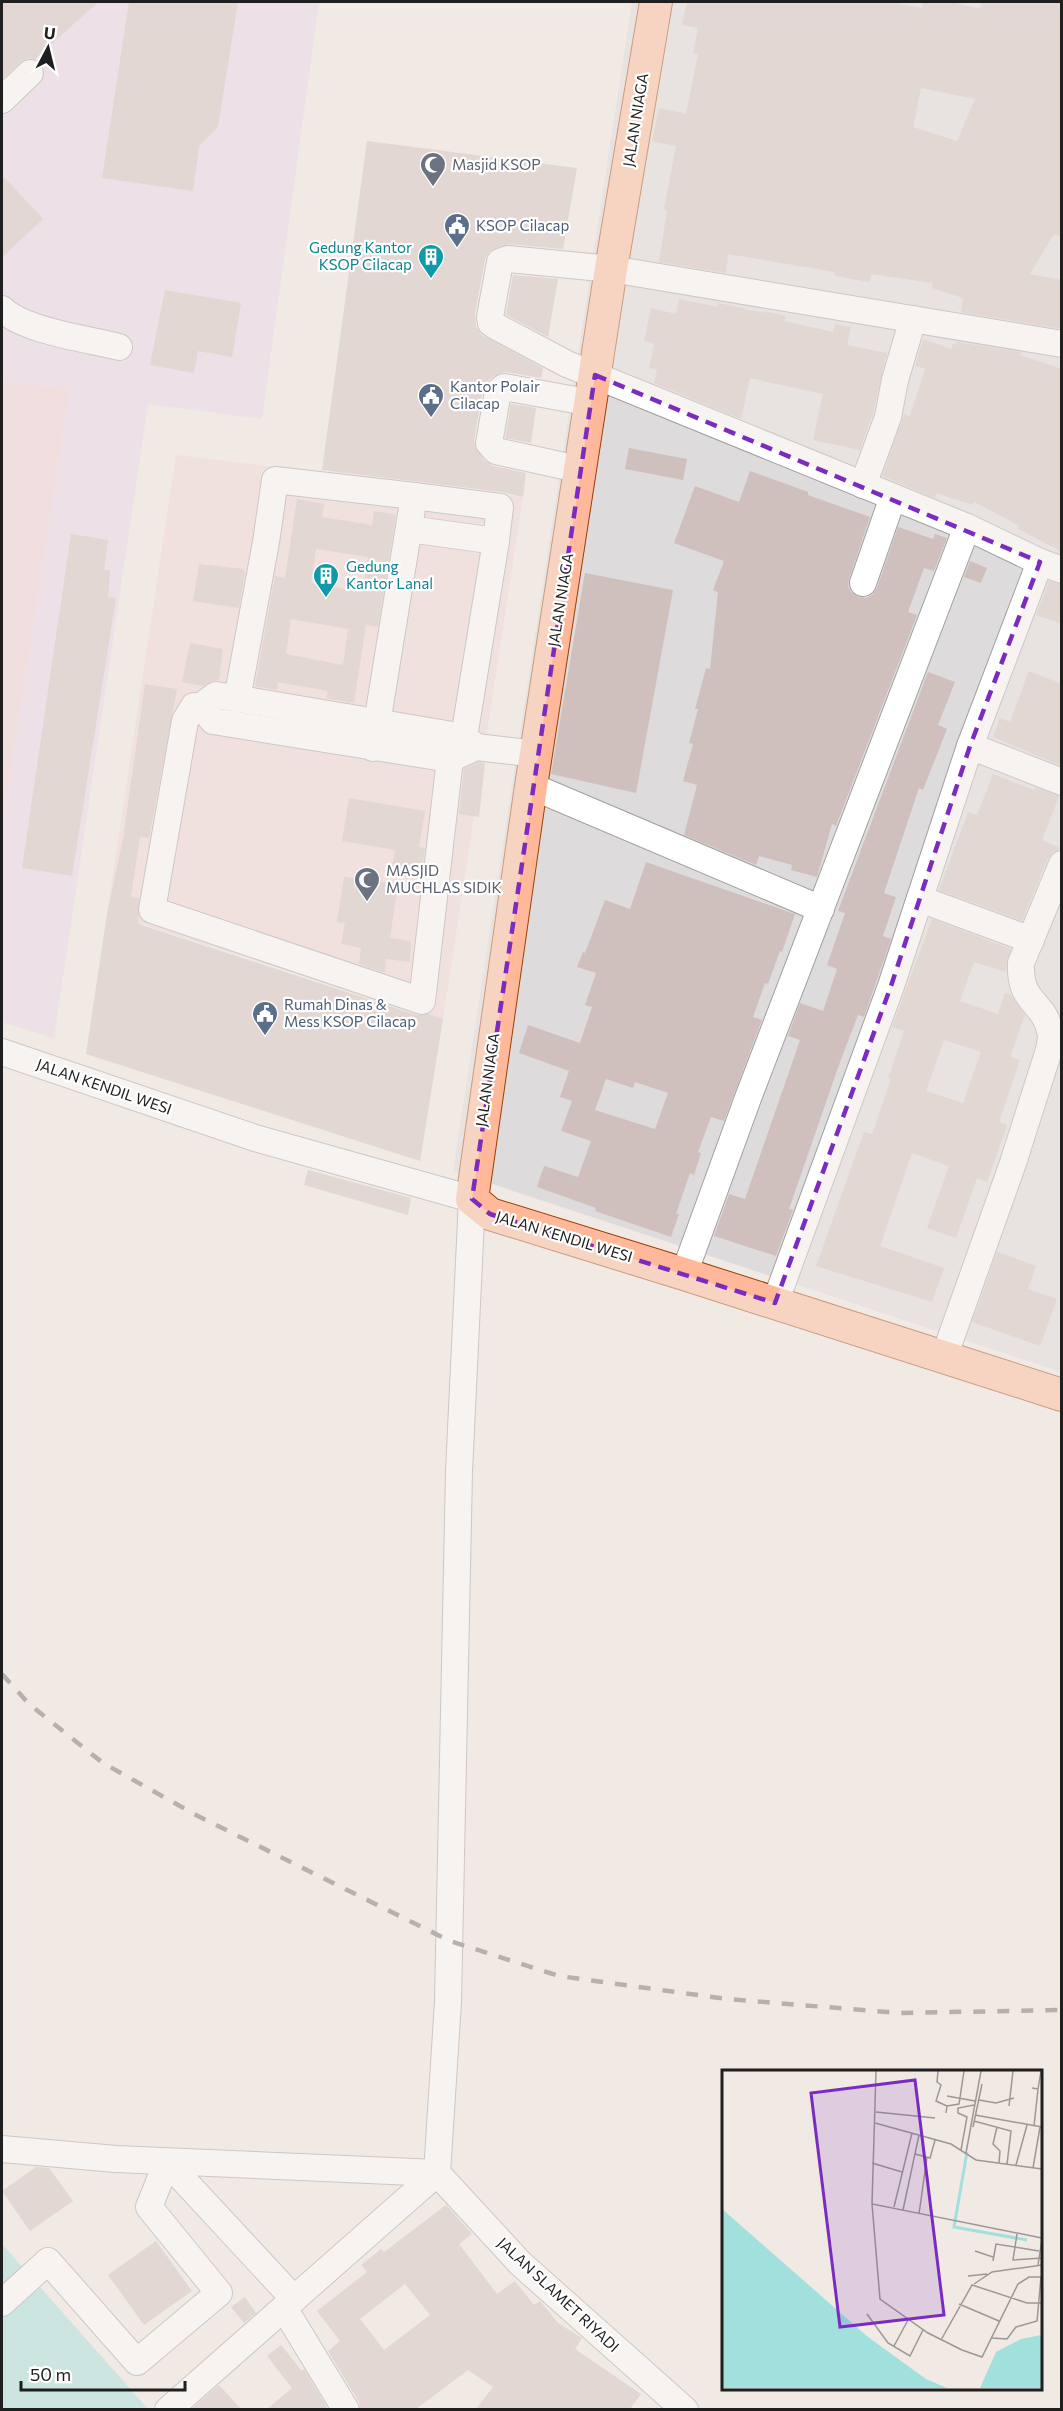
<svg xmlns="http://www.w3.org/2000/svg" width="1063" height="2411" font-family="Commissioner,sans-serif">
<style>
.residential{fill:#dddbdc}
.commercial{fill:#f2d2d9}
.industrial{fill:#e8d6e9}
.military{fill:#f2d7d7}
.water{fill:#a2e0de}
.building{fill:#d0c0bd;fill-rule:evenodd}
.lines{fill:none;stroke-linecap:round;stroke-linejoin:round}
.minor-casing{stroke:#a0a0a0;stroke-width:28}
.major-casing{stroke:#993e00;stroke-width:34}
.minor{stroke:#fff;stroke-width:26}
.major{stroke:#ffb99a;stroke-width:32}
.rail{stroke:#6d6d6d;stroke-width:4.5;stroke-dasharray:12 12;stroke-linecap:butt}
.marked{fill:none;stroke:#7b2cbf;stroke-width:4.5;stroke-dasharray:12 8;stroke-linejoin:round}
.labels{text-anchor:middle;stroke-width:4.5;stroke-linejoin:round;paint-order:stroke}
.street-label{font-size:15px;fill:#1f1f1f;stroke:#fff}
.worship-label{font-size:15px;fill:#5b616d;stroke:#fff;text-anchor:start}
.service-label{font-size:15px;fill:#4e5e75;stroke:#fff;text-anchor:start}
.culture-label{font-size:15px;fill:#0d838f;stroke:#fff;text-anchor:end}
.inset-river{fill:none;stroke:#a2e0de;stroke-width:3}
.inset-road{fill:none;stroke:#9c9895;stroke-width:1.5}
.view{fill:#7b2cbf;fill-opacity:0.15;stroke:#7b2cbf;stroke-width:3}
.inset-edge{fill:none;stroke:#1f1f1f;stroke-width:3}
</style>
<rect width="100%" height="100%" fill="#f0e9e4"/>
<polygon class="residential" points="632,2 1061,2 1061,1372 453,1171"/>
<polygon class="commercial" points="2,380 70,390 2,826"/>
<polygon class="industrial" points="2,2 319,2 262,419 148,404 54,1038 2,1022 2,826 70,390 2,380"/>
<polygon class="military" points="176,455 523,497 443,1019 107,914"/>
<polygon class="water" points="2,2244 148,2409 2,2409"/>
<g class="building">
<polygon points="2,2 98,2 35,59 27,58 20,62 2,80"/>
<polygon points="129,2 238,2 218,127 199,146 193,191 102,178"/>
<path d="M687,2H890L922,8L923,2H951L980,9L982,2H1062V237L1054,234L1030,274L1062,280V329L961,312L963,298L932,288L933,283L871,274L870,282L835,276V272L728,254L726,273L659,262L667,210L664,209L676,146L652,141L659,108L686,114L698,54L693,53L698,28L682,25ZM921,88L975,99L957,141L913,127Z"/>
<polygon points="367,141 577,168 563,249 509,244 489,252 485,259 475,314 476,326 482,335 543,368 541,378 506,372 500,373 488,380 483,389 474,440 475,447 485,461 493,466 526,473 523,497 502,492 322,470"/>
<polygon points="2,175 43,219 2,257"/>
<polygon points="513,275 558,279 548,337 506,315"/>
<polygon points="165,290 241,303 232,357 198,351 194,373 150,365"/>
<polygon points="679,299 718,307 719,303 764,313 764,311 786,316 784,321 833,332 835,324 851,327 847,345 887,353 873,413 860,450 813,440 823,394 750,378 741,419 654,383 657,369 649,368 654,343 644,341 651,308 676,314"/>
<polygon points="923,339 951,349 953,344 956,345 957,342 1021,352 1020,355 1062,369 1062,554 1058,553 1059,550 1018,529 1020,526 974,502 973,505 936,493 935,498 882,476 904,414 910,416 925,369 915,366"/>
<polygon points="511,404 536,408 531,443 505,438"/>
<polygon points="629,448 687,459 683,480 625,469"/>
<polygon points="750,471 808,492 808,495 870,517 849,579 848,586 851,592 859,597 866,598 872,595 877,588 898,527 933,539 935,534 947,538 934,571 924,568 908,612 917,615 836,826 832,824 817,877 791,870 792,865 759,856 756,865 684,835 697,785 683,781 693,744 689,743 698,709 695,709 706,668 710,669 718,592 713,590 724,561 674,543 695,486 739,502"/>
<path d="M297,499L324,504L322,517L372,525L374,511L396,515L378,627L366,625L354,703L326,698L328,691L278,682L277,690L255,686L275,576L285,578ZM316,549L368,557L362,592L311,583ZM291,619L348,629L343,665L286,654Z"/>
<polygon points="71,534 108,540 104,570 110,570 108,597 116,598 72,876 22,868"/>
<polygon points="970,561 987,568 981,583 964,577"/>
<polygon points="199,564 243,569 243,571 245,572 239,608 193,601"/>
<polygon points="585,573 673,590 636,793 551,774"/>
<polygon points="1049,581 1062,585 1062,624 1036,615"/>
<polygon points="190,643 223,649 219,680 212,681 203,686 182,682"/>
<polygon points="1029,671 1062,684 1062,766 993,737 1000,718 1010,722"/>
<polygon points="928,672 955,682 938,725 947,729 923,790 919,788 884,893 896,897 883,936 891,939 864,1017 858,1015 840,1062 789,1209 793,1210 776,1256 714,1236 729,1194 745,1199 800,1040 788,1036 800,1003 823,1011 837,969 827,965 845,913 838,911"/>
<polygon points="145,684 177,689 149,838 140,837 131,897 139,898 138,924 417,1015 428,1014 443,1019 420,1161 86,1054 107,914 123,839"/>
<polygon points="478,762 485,763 479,817 459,814 464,769"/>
<polygon points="993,774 1034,790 1035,787 1059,796 1042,840 1062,849 1053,852 1048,858 1022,921 939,890 968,812 977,815"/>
<polygon points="349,798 425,811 419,847 425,848 421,879 391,875 395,850 342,841"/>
<path d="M646,862L795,914L782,952L780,951L768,984L765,983L753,1017L762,1020L724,1121L711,1117L698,1152L701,1153L694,1175L690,1173L676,1214H679L671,1237L595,1211L596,1208L537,1187L544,1166L578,1177L591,1141L561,1131L572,1101L560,1097L569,1071L519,1053L528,1025L580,1043L592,1007L585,1005L596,973L577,967L583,952L585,953L605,900L630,909ZM606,1079L633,1088L635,1082L668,1093L655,1129L595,1110Z"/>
<polygon points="344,877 398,884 390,938 411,941 410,962 386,959 385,973 359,964 361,948 341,944 345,923 337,922"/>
<path d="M932,919L1011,949L1005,972L974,962L960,1001L998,1014L1005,993L1011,995L1025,1015L1010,1057L1020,1060L999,1122L1007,1125L987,1182L977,1178L956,1238L927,1228L949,1166L912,1153L880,1246L944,1268L932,1302L816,1266L864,1132L872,1134L891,1079L888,1078L904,1031L892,1027ZM944,1040L981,1052L963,1103L926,1091Z"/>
<polygon points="308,1170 411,1198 408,1215 304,1185"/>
<polygon points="997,1252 1036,1266 1028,1289 1057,1299 1040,1346 972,1322"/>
<polygon points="36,2167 49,2168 73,2201 30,2231 2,2191"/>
<path d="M446,2205L472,2234L459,2244L497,2294L515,2281L534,2305L540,2301L558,2323L582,2338L575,2349L641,2394L630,2409H476L493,2387L468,2370L416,2409H361L359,2402L328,2351L340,2341L317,2311L367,2272L361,2265L381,2249L384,2252ZM405,2284L430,2315L384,2350L360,2319Z"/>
<polygon points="156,2241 192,2291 144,2325 108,2275"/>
<polygon points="245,2297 256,2313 244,2323 231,2307"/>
<polygon points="281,2345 302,2371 304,2369 328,2409 267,2409 292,2388 267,2356"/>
<polygon points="219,2385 241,2409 191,2409"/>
</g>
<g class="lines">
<defs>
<g id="minor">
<polyline points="2,100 30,73"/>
<path d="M2,309C24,331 88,339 119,347"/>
<polyline points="1062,344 611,269 508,259 500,262 490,317 491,323 497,327 567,364 967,527 1040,562 1062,570"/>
<polyline points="582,470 496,451 489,443 498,392 504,387 592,403"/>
<polyline points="863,485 888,417 895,380 913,319"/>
<polyline points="414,496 500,507 496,541"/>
<polyline points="409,529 496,541 464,737"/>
<polyline points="863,583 893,497"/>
<polyline points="237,699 266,542 275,480 414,496 373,748"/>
<polyline points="201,706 213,721 450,759 476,747 537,754"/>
<polyline points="970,746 1062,782"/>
<polyline points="450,759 422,1001 152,910 185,721 194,706 201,706 216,695 464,737 476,747"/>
<polyline points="531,786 821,909"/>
<polyline points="920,899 1031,940"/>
<polyline points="2,1052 255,1138 472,1199 459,1471 448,2002 437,2173 168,2410"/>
<polyline points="684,1274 748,1098 967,527"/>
<polyline points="775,1303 891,986 970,746 1040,562"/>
<path d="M944,1357L1013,1163L1049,1050C1050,1044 1052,1037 1050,1031C1044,1001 1019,1004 1021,963L1062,864"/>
<polyline points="2,2149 116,2159 437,2173"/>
<polyline points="437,2173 520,2263 685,2410"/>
<polyline points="2,2303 48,2261 137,2362 219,2293 149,2207 167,2162 294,2299"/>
<polyline points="284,2308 346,2410"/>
</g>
<polyline id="major" points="656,2 611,269 531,786 472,1199 490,1214 684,1274 1062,1395"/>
</defs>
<use href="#minor" class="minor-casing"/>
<use href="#major" class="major-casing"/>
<use href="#minor" class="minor"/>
<use href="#major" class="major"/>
<polyline class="rail" points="2,1674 29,1704 103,1763 196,1815 450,1941 559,1976 727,1999 899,2013 1062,2010"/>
</g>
<path d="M0 0H1063V2411H0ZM595,375L1040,562L970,746L891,986L775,1303L490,1214L472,1199Z" fill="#f0e9e4" fill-opacity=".55" fill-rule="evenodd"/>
<path class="marked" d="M595,375L1040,562L970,746L891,986L775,1303L490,1214L472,1199Z"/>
<defs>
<symbol id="mosque-pin" viewBox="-11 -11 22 30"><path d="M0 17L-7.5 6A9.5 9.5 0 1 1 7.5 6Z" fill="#6b7280" stroke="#fff"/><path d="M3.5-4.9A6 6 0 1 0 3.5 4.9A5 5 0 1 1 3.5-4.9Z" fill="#fff"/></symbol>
<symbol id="civic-pin" viewBox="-11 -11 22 30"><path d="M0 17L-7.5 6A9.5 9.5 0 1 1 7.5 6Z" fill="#5c6f8a" stroke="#fff"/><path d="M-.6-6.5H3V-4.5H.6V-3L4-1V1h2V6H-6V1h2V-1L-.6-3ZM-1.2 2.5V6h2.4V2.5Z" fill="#fff"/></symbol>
<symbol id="building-pin" viewBox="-11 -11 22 30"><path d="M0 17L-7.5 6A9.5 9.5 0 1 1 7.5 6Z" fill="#0f9aa8" stroke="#fff"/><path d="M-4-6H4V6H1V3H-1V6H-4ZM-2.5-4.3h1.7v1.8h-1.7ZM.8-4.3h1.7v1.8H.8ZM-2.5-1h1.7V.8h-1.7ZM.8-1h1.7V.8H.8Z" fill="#fff"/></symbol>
</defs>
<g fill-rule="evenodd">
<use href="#mosque-pin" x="418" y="150" width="30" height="40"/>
<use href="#civic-pin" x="442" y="211" width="30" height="40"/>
<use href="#building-pin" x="416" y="242" width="30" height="40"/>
<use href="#civic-pin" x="416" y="381" width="30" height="40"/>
<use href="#building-pin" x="311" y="561" width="30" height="40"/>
<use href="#mosque-pin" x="352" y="865" width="30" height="40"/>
<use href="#civic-pin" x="250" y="999" width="30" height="40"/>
</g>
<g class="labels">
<g class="street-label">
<text transform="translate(636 120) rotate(-81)" y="5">JALAN NIAGA</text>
<text transform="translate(561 600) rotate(-81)" y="5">JALAN NIAGA</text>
<text transform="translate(488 1080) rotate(-82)" y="5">JALAN NIAGA</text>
<text transform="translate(104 1087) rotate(19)" y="5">JALAN KENDIL WESI</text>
<text transform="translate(564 1237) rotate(17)" y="5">JALAN KENDIL WESI</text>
<text transform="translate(558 2295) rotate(43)" y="5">JALAN SLAMET RIYADI</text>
</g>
<g class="worship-label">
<text x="452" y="170">Masjid KSOP</text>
<text x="386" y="876">MASJID<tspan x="386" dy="17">MUCHLAS SIDIK</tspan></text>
</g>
<g class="service-label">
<text x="476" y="231">KSOP Cilacap</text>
<text x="450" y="392">Kantor Polair<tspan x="450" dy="17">Cilacap</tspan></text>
<text x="284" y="1010">Rumah Dinas &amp;<tspan x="284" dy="17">Mess KSOP Cilacap</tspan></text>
</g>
<g class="culture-label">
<text x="412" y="253">Gedung Kantor<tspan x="412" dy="17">KSOP Cilacap</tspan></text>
<text x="346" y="572" text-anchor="start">Gedung<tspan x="346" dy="17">Kantor Lanal</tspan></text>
</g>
</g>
<g transform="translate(722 2070)">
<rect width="320" height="320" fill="#f0e9e4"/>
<path d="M0,139L146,267L204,309L225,318H0ZM319,265V318H258L274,282L299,269Z" fill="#a2e0de"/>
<path class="inset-river" d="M245,82L232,157L305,170M0,258L116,248"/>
<path class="inset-road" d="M154,1L150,134L320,168M216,1L215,12L219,15L214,31L225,36L224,43M310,18L316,19L319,1M225,26L253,31M257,30L274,33L292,28M225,36L237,34L242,1M287,36L291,1M154,42L213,48M253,45L320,57M252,51L289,61L285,94M153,53L229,74L254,90L320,99M312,56L316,19M251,57L260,14M275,57L271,74L278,81L277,93M239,80L245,47L236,43V38L252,35M244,83L259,1M193,84L208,88L213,70M150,93L180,102M294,95L305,55M311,98L318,57M150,134L158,229L206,263L240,280L260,287L296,214L307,207H320M172,137L190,63M181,140L197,65M197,144L205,87M295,164L291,190L320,188M253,181L271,187M271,191L274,174L317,181M316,195L320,169M246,206L265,204M252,214L270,202L320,195M237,234L277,251M145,244L166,273L188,286L201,260M270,268L285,269L294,257L315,251L319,207M219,270L250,215L305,233H320M172,276L186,250"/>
<path class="view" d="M193,10L222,245L118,257L89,23Z"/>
<rect width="320" height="320" class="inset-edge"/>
</g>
<rect width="1063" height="2411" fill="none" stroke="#1f1f1f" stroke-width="6"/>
<g transform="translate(48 48) rotate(7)" stroke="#ffffff" stroke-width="4.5" paint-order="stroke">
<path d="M0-4.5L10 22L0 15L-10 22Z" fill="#1f1f1f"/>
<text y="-9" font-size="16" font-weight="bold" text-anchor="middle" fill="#1f1f1f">U</text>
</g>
<path d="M21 2381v9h164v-9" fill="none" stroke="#1f1f1f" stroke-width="3"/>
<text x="30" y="2381" font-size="18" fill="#1f1f1f" stroke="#ffffff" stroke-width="4.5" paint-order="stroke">50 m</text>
</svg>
